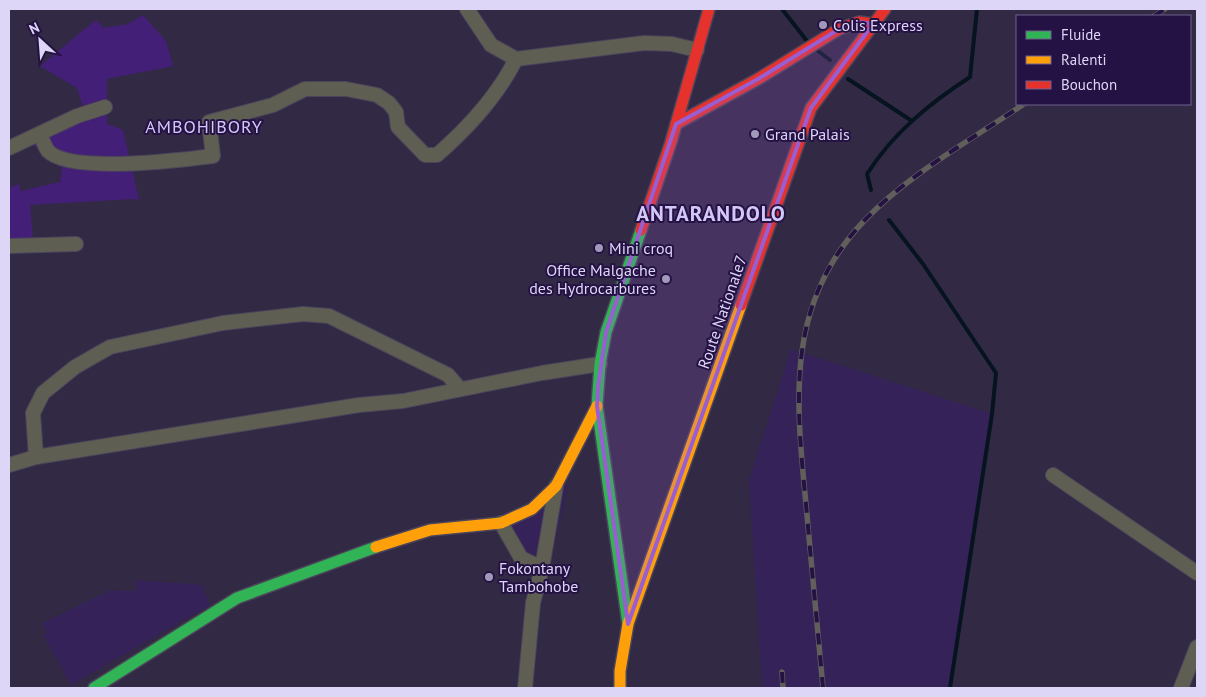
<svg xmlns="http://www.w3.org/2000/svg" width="1206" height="697" font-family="'PT Sans',sans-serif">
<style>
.built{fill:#352258}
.green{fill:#431f78}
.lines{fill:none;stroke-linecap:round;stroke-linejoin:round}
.stream{stroke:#061420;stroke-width:4}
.street-casing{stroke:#4b445a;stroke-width:16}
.fast-casing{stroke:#4b445a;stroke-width:14}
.slow-casing{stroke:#4b445a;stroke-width:14}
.jam-casing{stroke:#4b445a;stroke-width:14}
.street{stroke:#5e5e53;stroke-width:14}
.fast{stroke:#30b455;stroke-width:11}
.slow{stroke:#ff9f0a;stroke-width:11}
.jam{stroke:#e5322d;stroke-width:11}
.rail-casing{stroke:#615f5b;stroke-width:5.5}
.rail{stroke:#251244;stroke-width:4;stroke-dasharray:11;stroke-linecap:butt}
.marked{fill:#995fd0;fill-opacity:0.2;stroke:#995fd0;stroke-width:4;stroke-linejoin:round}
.poi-dot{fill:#a299b8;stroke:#251244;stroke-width:2}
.labels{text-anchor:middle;stroke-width:4;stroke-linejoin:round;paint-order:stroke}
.poi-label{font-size:16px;fill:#ded6f7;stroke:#251244;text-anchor:start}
.street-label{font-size:16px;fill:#ded6f7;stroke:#251244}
.neighbourhood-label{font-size:18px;letter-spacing:1px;fill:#d3c7fa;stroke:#251244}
.district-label{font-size:21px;font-weight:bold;letter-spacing:1px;fill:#d3c7fa;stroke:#251244}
</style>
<rect width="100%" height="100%" fill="#322944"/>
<g class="built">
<polygon points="791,349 992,414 951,688 762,688 749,480"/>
<polygon points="568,484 540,610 533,688 518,688 524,610 535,564 507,529"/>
<polygon points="136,580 202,585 210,605 71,685 43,635 47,633 42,623 111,590 135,591"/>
</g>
<polygon class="green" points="143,15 166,41 173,66 107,79 107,124 123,130 139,200 134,199 30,205 33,241 9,244 9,188 19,184 21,191 60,182 63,160 26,142 86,115 77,88 40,66 96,20 104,28 128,24"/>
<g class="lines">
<g class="stream">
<polyline points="782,9 807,41"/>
<polyline points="818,51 830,60"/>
<polyline points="848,79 912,121"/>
<path d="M871,190L867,174C893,133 930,103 970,77L977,9"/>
<polyline points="889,220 923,264 996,373 992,414 950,688"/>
</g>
<defs>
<g id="street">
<polyline points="467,9 491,45 516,59 644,43 672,44 697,50"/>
<path d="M40,134C42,139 45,147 48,151C70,174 182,160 213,156L209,122L273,105L305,89H346L377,95L389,103L396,112L398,127L425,155H437C469,127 497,97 516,59"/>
<polyline points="9,148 77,116 105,107"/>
<polyline points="9,246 76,244"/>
<polyline points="36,457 33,413 43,393 75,367 110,347 223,323 303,314 329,316 448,375 460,389"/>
<polyline points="9,465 36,457 359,405 403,401 542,373 600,364"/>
<polyline points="1053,475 1197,573"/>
<polyline points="501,523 521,558 542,568"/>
<polyline points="525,688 533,603 542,568 556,486"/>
<polyline points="1181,688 1197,647"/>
</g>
<g id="fast">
<polyline points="628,624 597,406 600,364 606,332 641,230"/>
<polyline points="94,688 237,598 376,547"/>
</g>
<g id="slow">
<polyline points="376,547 430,530 501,523 532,509 556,486 597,406"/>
<polyline points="620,688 620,671 628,624 741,305"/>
</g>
<g id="jam">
<polyline points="676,124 758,79 839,29 859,22 873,24"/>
<polyline points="641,230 671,142 709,9"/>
<polyline points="741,305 811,108 885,9"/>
</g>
</defs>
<use href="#street" class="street-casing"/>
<use href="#fast" class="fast-casing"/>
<use href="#slow" class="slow-casing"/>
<use href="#jam" class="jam-casing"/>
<use href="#street" class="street"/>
<use href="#fast" class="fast"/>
<use href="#slow" class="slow"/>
<use href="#jam" class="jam"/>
<defs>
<g id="rail">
<polyline points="1154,16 1165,9"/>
<polyline points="782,672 783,688"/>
<path d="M823,688C818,631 812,573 807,515C797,408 782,308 863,222C907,175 971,140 1024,104"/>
</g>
</defs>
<use href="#rail" class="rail-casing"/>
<use href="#rail" class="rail"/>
</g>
<path class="marked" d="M859,22L873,24L811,108L628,624L597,406L598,387L606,332L676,124L758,79L839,29Z"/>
<g class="poi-dot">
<circle cx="823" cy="25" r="5"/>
<circle cx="755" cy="134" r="5"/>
<circle cx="599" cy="248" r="5"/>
<circle cx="666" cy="279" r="5"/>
<circle cx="489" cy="577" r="5"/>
</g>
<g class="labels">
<g class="poi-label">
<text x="833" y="31">Colis Express</text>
<text x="765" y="140">Grand Palais</text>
<text x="609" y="254">Mini croq</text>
<text x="656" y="276" text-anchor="end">Office Malgache<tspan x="656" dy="18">des Hydrocarbures</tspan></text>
<text x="499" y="574">Fokontany<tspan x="499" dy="18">Tambohobe</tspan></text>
</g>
<g class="street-label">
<text transform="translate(722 312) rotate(-71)" y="6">Route Nationale7</text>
</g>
<g class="neighbourhood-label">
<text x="204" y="133">AMBOHIBORY</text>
</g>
<g class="district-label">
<text x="711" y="221">ANTARANDOLO</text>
</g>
</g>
<rect width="1206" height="697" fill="none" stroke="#ded6f7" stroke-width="20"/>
<rect x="1016" y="15" width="175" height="90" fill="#251244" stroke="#6f608c"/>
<rect x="1026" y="31" width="25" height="8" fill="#30b455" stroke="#6f608c"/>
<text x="1061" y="40" font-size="15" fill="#ded6f7">Fluide</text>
<rect x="1026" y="56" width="25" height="8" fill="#ff9f0a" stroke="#6f608c"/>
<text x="1061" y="65" font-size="15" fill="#ded6f7">Ralenti</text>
<rect x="1026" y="81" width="25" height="8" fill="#e5322d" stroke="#6f608c"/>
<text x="1061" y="90" font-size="15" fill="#ded6f7">Bouchon</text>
<g transform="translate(40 40) rotate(334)" stroke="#251244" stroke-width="4" paint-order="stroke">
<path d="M0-4L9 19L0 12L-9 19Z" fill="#ded6f7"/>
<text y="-8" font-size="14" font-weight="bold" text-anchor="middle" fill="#ded6f7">N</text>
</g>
</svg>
